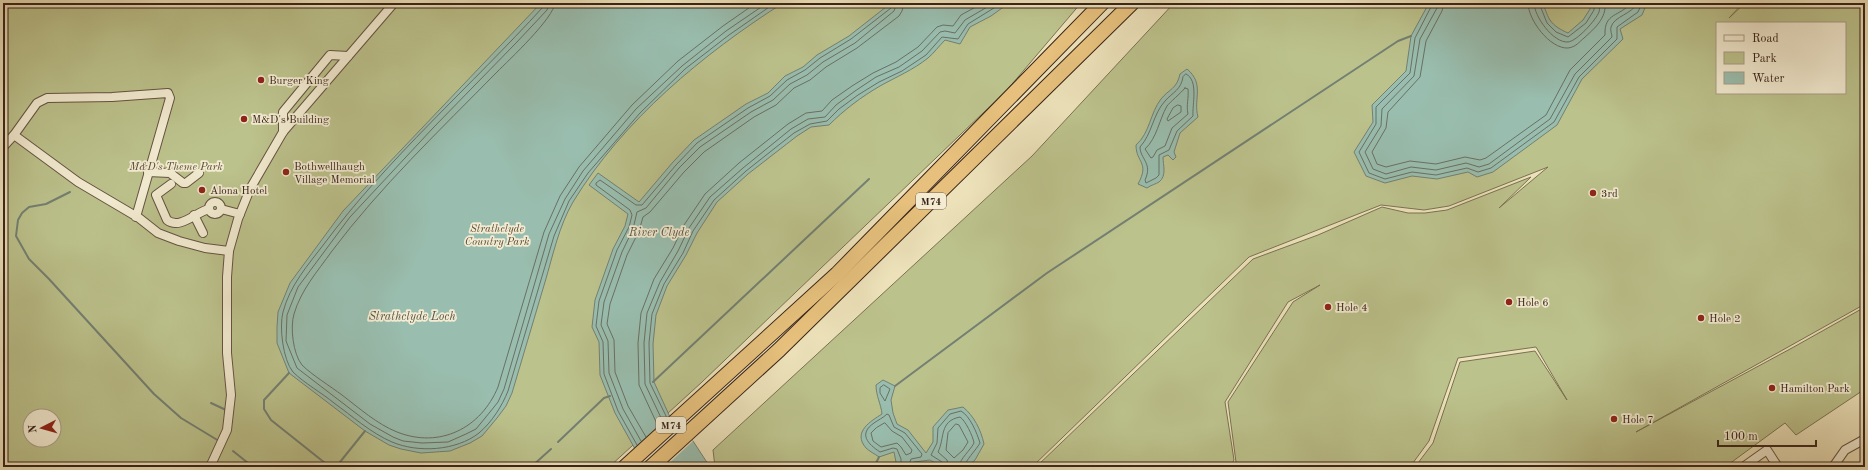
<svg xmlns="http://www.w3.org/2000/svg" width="1868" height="470" font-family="'Old Standard TT',serif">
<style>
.green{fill:#bcc28c;stroke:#7a7253;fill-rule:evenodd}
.water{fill:#99beaf;stroke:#738073}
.pier{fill:#ece1b9}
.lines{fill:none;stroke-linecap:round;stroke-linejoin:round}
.shore{stroke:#697064;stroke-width:1}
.stream{stroke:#738073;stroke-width:2}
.minor-casing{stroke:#665242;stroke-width:10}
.motorway-casing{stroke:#39231a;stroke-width:16}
.minor{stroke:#f3ecd2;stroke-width:8}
.motorway{stroke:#e6c07c;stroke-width:14}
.poi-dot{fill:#8f2418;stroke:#f3ecd2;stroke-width:1.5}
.labels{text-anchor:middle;stroke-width:3.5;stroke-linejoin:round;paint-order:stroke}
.shield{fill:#f3ecd2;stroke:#715f51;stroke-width:1}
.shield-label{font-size:10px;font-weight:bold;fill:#39231a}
.poi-label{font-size:11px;fill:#39231a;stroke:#f3ecd2;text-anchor:start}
.park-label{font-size:11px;font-style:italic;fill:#5a4b36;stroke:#f3ecd2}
.water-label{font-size:12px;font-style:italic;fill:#565247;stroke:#f3ecd2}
</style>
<rect width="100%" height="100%" fill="#ece1b9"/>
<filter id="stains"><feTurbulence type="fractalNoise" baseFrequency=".005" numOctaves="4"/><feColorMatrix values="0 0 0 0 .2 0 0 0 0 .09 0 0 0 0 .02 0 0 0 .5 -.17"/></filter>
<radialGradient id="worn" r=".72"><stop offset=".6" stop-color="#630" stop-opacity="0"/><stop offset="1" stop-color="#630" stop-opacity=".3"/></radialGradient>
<g class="green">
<path d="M3,3H1081L1007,90L702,382L609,467H3ZM30,416H54V440H30Z"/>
<path d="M1174,3H1743L1729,18L1745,3H1865V304L1636,432L1792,348L1865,307V389L1796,435L1785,423L1725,467H1415L1433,443L1460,362L1535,351L1567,400L1536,347L1458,358L1429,441L1410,467H1232L1236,462L1228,402L1293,302L1320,285L1288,302L1225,402L1234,460L1230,467H1036L1253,259L1318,235L1382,207L1408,213H1425L1447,210L1531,177L1499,208L1548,167L1449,206L1424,210L1381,205L1249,257L1032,467H715L713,450L1032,156ZM1717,23H1845V93H1717Z"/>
</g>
<g class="water">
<path d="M541,3H783C703,54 623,120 573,202C559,226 553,255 545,282C534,319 523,356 512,393L506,406L497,418L482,436L470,443L450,451L421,453L401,449L389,445L365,431L289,373L277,343V327L278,312L290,283L343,211Z"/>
<path d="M891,3H1009L991,16L970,27L960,44L945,40C939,46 934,53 928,58C913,70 896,77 880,86C861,97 844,110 829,125L811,127L797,136L748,174L717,202L697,233L686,255L667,286L656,315L653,344L654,382L670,417L693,441L710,467H652L635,449L615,413L600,375L599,342L592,327L595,300L613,249L625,226L628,214L589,185L598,173L639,202L673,162L694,140L746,104L768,93L785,76L803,67L817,55L849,36Z"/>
<path d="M1429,3H1541C1546,8 1546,14 1550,20C1554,26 1561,30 1568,33L1583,20L1590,9V3H1647L1642,15L1620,29L1623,39L1582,79L1557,125L1493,172L1477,177L1468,172L1437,179L1412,176L1385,183L1366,176L1354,152L1373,122L1372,105L1406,71L1411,36Z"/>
<path d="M1187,69C1205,84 1193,99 1198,117L1180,133L1174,152L1176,157L1173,160L1168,155L1163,157C1163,165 1167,176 1159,182C1156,184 1151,185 1147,188L1138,184C1150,162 1136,163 1136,145C1150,133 1150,113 1161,99C1169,89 1177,89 1180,74Z"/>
<path d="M883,380L895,386L891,400L893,413L897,424L908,430L926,453L933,442V427L948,410L963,407C974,416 981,430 984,444L975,460L967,467H942L930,460L914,462L912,467H897L894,452L879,457C875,454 869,451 866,448C852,432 871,421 882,414C881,404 876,396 876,385Z"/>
</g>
<polygon class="pier" points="670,417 693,441 665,467 651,467 635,449"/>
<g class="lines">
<g class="shore">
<path d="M544,3L543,7C471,86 388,158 324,244C308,265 290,285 283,312C279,327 283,360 293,372C304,383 322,393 334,403C352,416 371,433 392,442C418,453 456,451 479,433C492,422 502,406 508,391L554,236L569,201L588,173L640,113L685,69L729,35L775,3"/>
<polyline points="549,3 547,10 516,43 433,128 350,217 298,287 287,315 286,341 297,368 370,424 393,437 403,441 422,443 448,442 466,434 476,429 490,412 498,402 504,389 549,234 565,199 583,171 636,109 682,66 726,31 767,3"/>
<path d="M555,3C554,18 509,60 497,72C440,130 380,187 332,251C317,272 301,290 294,314C290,327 293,354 302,365C312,375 330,386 342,395C359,408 377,424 397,432C440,449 481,428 498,387L544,232L560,196L579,167L632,105L678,61L723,26L756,3"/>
<polyline points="1433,3 1415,38 1410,73 1376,107 1376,124 1359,152 1369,173 1385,179 1412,172 1436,175 1467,168 1478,172 1491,168 1554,122 1579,77 1617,39 1617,27 1638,12 1642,3"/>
<path d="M1438,3L1437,8L1420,39L1414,76L1382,109L1381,126L1365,152L1373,169L1386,174L1411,167L1436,170L1466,163L1479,167L1489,164L1550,119L1575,74L1612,37C1612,34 1610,31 1611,27C1614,16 1633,14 1637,3"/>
<path d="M1444,3L1442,11L1426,41L1420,77L1388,112L1386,128L1372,152L1377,164L1386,167L1410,161L1436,164L1465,157L1480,160L1486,158L1546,115L1570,70L1605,35C1604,12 1620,17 1631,3"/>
<path d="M1528,3C1528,20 1550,49 1568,48C1576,47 1579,42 1584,38C1594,29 1607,18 1605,3"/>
<path d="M1534,3C1534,16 1553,43 1568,42C1577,41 1596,20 1599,12C1600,9 1599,6 1599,3"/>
<polyline points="1539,3 1547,23 1556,32 1568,37 1586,23 1594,10 1594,3"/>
<path d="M1186,74C1199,80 1192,105 1193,116L1177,131L1169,150L1159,155V175L1156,178L1146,183L1145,180C1153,163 1140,159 1140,147C1152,134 1153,114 1165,101C1173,92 1181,90 1183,77Z"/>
<path d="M1185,88L1188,89C1189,98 1186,105 1188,114L1172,128L1165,146L1157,150L1153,157L1151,158L1145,149C1157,138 1159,120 1167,106C1170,102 1180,94 1185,88Z"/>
<polygon points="1178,105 1181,106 1181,112 1168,121 1167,119 1173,108"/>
<polygon points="884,385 890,389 885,401 880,393 880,388"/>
<polyline points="667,418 650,383 649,343 652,314 664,284 683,253 693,231 714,200 746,171 794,133 810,124 827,121 839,109 858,95 879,82 902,71 926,55 942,37 958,39 968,24 1002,3"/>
<polyline points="663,422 645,384 644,343 647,313 660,282 678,251 689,228 710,197 743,168 791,129 808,119 825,117 836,105 855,91 876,77 899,67 922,51 940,32 945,31 955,33 965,20 994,3"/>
<polygon points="885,423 892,431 902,437 912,450 911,453 906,455 901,447 897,443 881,447 873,441 871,433 876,428"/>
<polygon points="956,424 959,425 968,442 963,450 954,458 946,450 948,433"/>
<polyline points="658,426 639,385 638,343 641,313 654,279 673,248 684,225 705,194 739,163 788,124 806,113 822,111 832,100 852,86 873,73 896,62 918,47 937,27 943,25 953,26 961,15 983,3"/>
<polyline points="646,437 628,406 615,372 614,340 607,324 610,304 627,255 639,231 643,217 650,212 684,172 704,152 754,117 776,105 794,88 810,80 826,67 857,48 899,16 902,11 904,3"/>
<polyline points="641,441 623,409 609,373 608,341 601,325 604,302 622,252 633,229 637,212 646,208 679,168 700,147 751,112 773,100 790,84 807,75 823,62 855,43 894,11 897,3"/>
<polyline points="637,445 618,411 604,374 603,342 596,326 599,301 617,250 629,227 632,215 630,210 596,185 596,183 600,180 636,205 642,205 676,165 697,143 748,108 770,96 787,80 805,70 820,58 851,39 891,8 892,3"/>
<path d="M901,467V459L897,449L893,448L880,452C868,444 858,434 874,423C878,420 883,418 887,414L889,415L894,427L905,433L922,454L921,457L911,459L908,467"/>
<path d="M944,467L942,462L931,455L937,443L938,428L950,414L961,411C970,416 977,433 980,443C976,450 965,461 964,467"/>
<path d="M949,467L947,460L938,452C945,438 939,421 960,417C965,420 973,436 974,443C970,451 960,458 959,467"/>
</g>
<g class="stream">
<polyline points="70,192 46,204 29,207 22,213 18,220 16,236 29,259 49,279 154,394 181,418 219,441"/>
<polyline points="289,373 264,400 264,409 271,420 325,463 332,467"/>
<polyline points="653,382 869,179"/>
<polyline points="895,386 1047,273 1398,41 1411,36"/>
<polyline points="211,403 226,410"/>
<polyline points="558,442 604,398 610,396"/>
<polyline points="233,451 253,467"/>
<polyline points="336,467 365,431"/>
<polyline points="531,467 551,449"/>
<polyline points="874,467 879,457"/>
</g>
<defs>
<g id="minor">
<polyline points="283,132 283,112 330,55 348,56"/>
<polyline points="14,135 37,103 47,98 112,97 168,93 170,98 136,217"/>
<polyline points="3,147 14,135 78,182 139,218 158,233 179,241 205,248 229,251"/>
<polyline points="148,172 170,173 183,183 186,183 199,173"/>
<path d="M171,184L156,195L167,220C180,230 196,212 209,209"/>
<circle cx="215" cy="208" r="6"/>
<polyline points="221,209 240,214"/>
<polyline points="194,215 203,233"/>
<polyline points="210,467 227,430 231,395 227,353 227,277 229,251 238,219 250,189 283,132 394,3"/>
<polyline points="1743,467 1767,450 1778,467"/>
<polyline points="1833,467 1845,450 1865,439"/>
</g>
<g id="motorway">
<polyline points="625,467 837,274 1102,3"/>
<polyline points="651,467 779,350 1132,3"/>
</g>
</defs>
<use href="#minor" class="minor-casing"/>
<use href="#motorway" class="motorway-casing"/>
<use href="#minor" class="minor"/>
<use href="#motorway" class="motorway"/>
</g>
<g class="poi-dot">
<circle cx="261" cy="80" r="4"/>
<circle cx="244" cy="119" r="4"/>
<circle cx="286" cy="172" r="4"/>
<circle cx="202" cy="190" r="4"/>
<circle cx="1593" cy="193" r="4"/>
<circle cx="1509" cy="302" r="4"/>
<circle cx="1328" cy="307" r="4"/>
<circle cx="1701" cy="318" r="4"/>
<circle cx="1772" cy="388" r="4"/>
<circle cx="1614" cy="419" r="4"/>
</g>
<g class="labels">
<g class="shield">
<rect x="916" y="193" width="30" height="16" rx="3"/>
<rect x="656" y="417" width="30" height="16" rx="3"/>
</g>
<g class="shield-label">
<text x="931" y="205">M74</text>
<text x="671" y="429">M74</text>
</g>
<g class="poi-label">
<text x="269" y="84">Burger King</text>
<text x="252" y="123">M&amp;D's Building</text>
<text x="294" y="170">Bothwellhaugh<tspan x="294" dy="13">Village Memorial</tspan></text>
<text x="210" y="194">Alona Hotel</text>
<text x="1601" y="197">3rd</text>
<text x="1517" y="306">Hole 6</text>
<text x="1336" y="311">Hole 4</text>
<text x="1709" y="322">Hole 2</text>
<text x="1780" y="392">Hamilton Park</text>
<text x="1622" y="423">Hole 7</text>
</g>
<g class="park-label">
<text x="176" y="170">M&amp;D's Theme Park</text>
<text x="497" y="232">Strathclyde<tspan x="497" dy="13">Country Park</tspan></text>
</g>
<g class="water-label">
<text x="659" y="236">River Clyde</text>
<text x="412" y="320">Strathclyde Loch</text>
</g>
</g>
<rect width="1868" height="470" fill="none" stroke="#ece1b9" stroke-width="16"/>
<rect x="4" y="4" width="1860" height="462" fill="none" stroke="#39231a" stroke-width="2"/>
<rect x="8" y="8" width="1852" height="454" fill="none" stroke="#39231a"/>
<rect x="1716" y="22" width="130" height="72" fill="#f3ecd2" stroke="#a99c88"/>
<rect x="1724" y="35" width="20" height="6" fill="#f3ecd2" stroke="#a99c88"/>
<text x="1752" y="42" font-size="12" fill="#39231a">Road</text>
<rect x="1724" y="52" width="20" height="12" fill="#bcc28c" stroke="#a99c88"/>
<text x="1752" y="62" font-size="12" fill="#39231a">Park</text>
<rect x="1724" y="72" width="20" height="12" fill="#99beaf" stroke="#a99c88"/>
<text x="1752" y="82" font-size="12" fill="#39231a">Water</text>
<g transform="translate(42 428) rotate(264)"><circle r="19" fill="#f3ecd2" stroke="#a99c88"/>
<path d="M0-3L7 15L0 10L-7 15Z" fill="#8f2418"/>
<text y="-6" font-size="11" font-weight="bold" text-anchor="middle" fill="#39231a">N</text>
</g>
<path d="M1718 440v6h98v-6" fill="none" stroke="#39231a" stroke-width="2"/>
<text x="1724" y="440" font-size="12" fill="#39231a" stroke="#f3ecd2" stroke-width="3" paint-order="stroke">100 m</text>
<rect width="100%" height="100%" filter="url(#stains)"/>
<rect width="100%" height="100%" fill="url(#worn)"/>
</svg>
